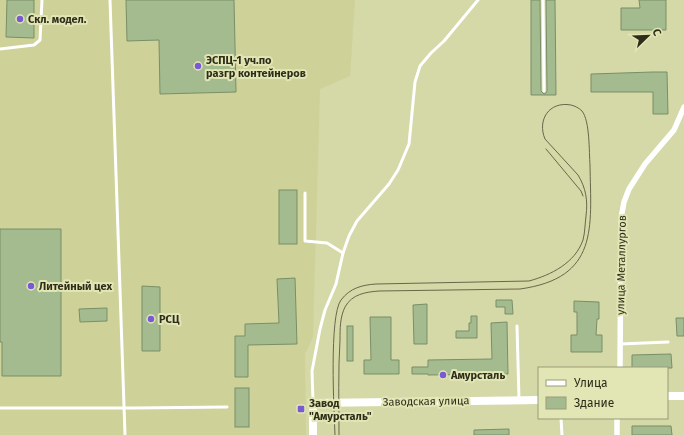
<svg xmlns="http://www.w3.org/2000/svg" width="684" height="435" font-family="'Fira Sans',sans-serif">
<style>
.built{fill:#ced198}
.building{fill:#a4bb90;stroke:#798f66}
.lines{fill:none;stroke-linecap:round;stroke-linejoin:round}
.lane{stroke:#fff;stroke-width:3}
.street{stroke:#fff;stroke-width:5.5}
.secondary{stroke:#fff;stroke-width:8}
.tram{stroke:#66684a;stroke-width:1}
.poi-dot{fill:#785ad4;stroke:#e2e5b4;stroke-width:1.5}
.labels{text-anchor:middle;stroke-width:4;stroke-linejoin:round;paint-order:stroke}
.poi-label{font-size:11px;font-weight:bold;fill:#2d2e1a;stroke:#e2e5b4;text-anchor:start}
.street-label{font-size:11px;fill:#2d2e1a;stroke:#e2e5b4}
</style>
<rect width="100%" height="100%" fill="#d5d8a7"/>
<polygon class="built" points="0,0 355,0 350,76 320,89 313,337 305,354 306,435 0,435"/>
<g class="building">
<polygon points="7,0 34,0 34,38 6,37"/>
<polygon points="126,0 234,0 236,92 160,94 159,40 127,41"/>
<polygon points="531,0 540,0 541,91 544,94 546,93 547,91 546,0 555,0 556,95 531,95"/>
<polygon points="639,0 666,0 666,30 621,30 621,8 640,8"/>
<polygon points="653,72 667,72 668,114 653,114 653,92 591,92 591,74"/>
<rect x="279" y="190" width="18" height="54"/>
<polygon points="0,229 61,229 61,376 2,376 2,342 0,342"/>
<polygon points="295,278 297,344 248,345 248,377 235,377 235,336 245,336 245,324 279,323 277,279"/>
<polygon points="142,286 160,287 160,351 142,351"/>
<polygon points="496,300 512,300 513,314 505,314 505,307 496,307"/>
<polygon points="574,301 599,302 599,319 597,319 596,335 602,335 602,352 571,352 571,335 577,335 577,312 574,312"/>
<polygon points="427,304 427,344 414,344 413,305"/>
<polygon points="107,308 107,321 80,322 79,309"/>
<polygon points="471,316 477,316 477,338 456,338 456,331 469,331 469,323 471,323"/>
<polygon points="370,317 391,317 391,360 399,360 399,374 364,374 364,360 371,360"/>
<polygon points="676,318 684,318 684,336 677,336"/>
<polygon points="507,322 508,374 428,375 428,374 412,374 412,367 428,367 428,360 492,359 491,323"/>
<rect x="347" y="326" width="6" height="35"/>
<polygon points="671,354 672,368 632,368 632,355"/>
<rect x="235" y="388" width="14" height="39"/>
<polygon points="632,426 671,426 672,435 632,435"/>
<polygon points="509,429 509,435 474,435 474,430"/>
</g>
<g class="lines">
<g class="lane">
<polyline points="110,0 125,435"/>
<polyline points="543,0 544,91"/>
<polyline points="0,49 34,45 40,40 42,0"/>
<polyline points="305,193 305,241 327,243 343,253"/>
<polyline points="517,326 519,400"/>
<polyline points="620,344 668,342"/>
<polyline points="313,401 312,371 320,329 325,310 336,284 343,253 349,236 357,221 389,184 398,170 409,144 415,82 420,66 431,53 444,41 478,0"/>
<polyline points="0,408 135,408 227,407"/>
<polyline points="561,418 562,435"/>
</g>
<g class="street">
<polyline points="620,368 621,218 624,202 629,189 645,164 674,130 684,107"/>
<polyline points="617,418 617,435"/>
</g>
<g class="secondary">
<polyline points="667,396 684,396"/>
<polyline points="313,435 313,403 539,400"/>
</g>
<g class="tram">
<polyline points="546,149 581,191 583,196"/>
<path d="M335,435C334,411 329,316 341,300C350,288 362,285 376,284L529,281C551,275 575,263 583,240C585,232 585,224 586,216C588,201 586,188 578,175L545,139C537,120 549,101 571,105C575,106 579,108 582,111C590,121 589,152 590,165C591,228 599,278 520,289L379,291C366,292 352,294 345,307C340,317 340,329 340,340C338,372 339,403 339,435"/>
</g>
</g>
<g class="poi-dot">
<circle cx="20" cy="19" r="4"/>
<circle cx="198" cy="66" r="4"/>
<circle cx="31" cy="286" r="4"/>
<circle cx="151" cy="319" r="4"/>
<circle cx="443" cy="375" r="4"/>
<rect x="297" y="405" width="8" height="8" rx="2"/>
</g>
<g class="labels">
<g class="poi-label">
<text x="28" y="23">Скл. модел.</text>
<text x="206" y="64">ЭСПЦ-1 уч.по<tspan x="206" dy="13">разгр контейнеров</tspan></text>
<text x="39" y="290">Литейный цех</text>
<text x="159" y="323">РСЦ</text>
<text x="451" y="379">Амурсталь</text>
<text x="309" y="407">Завод<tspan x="309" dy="13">"Амурсталь"</tspan></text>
</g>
<g class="street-label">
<text transform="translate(621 265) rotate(-89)" y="4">улица Металлургов</text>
<text transform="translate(426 401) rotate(-1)" y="4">Заводская улица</text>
</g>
</g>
<rect x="538" y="367" width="130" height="52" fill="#e2e5b4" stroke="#9a9c76"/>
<rect x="546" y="380" width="20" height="6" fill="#ffffff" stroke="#9a9c76"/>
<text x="574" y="387" font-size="12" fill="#2d2e1a">Улица</text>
<rect x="546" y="397" width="20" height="12" fill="#a4bb90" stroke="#9a9c76"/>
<text x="574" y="407" font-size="12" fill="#2d2e1a">Здание</text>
<g transform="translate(648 36) rotate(67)" stroke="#e2e5b4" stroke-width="3" paint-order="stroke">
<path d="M0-3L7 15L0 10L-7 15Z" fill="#2d2e1a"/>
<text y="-6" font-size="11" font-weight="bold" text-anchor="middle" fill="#2d2e1a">С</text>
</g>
</svg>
